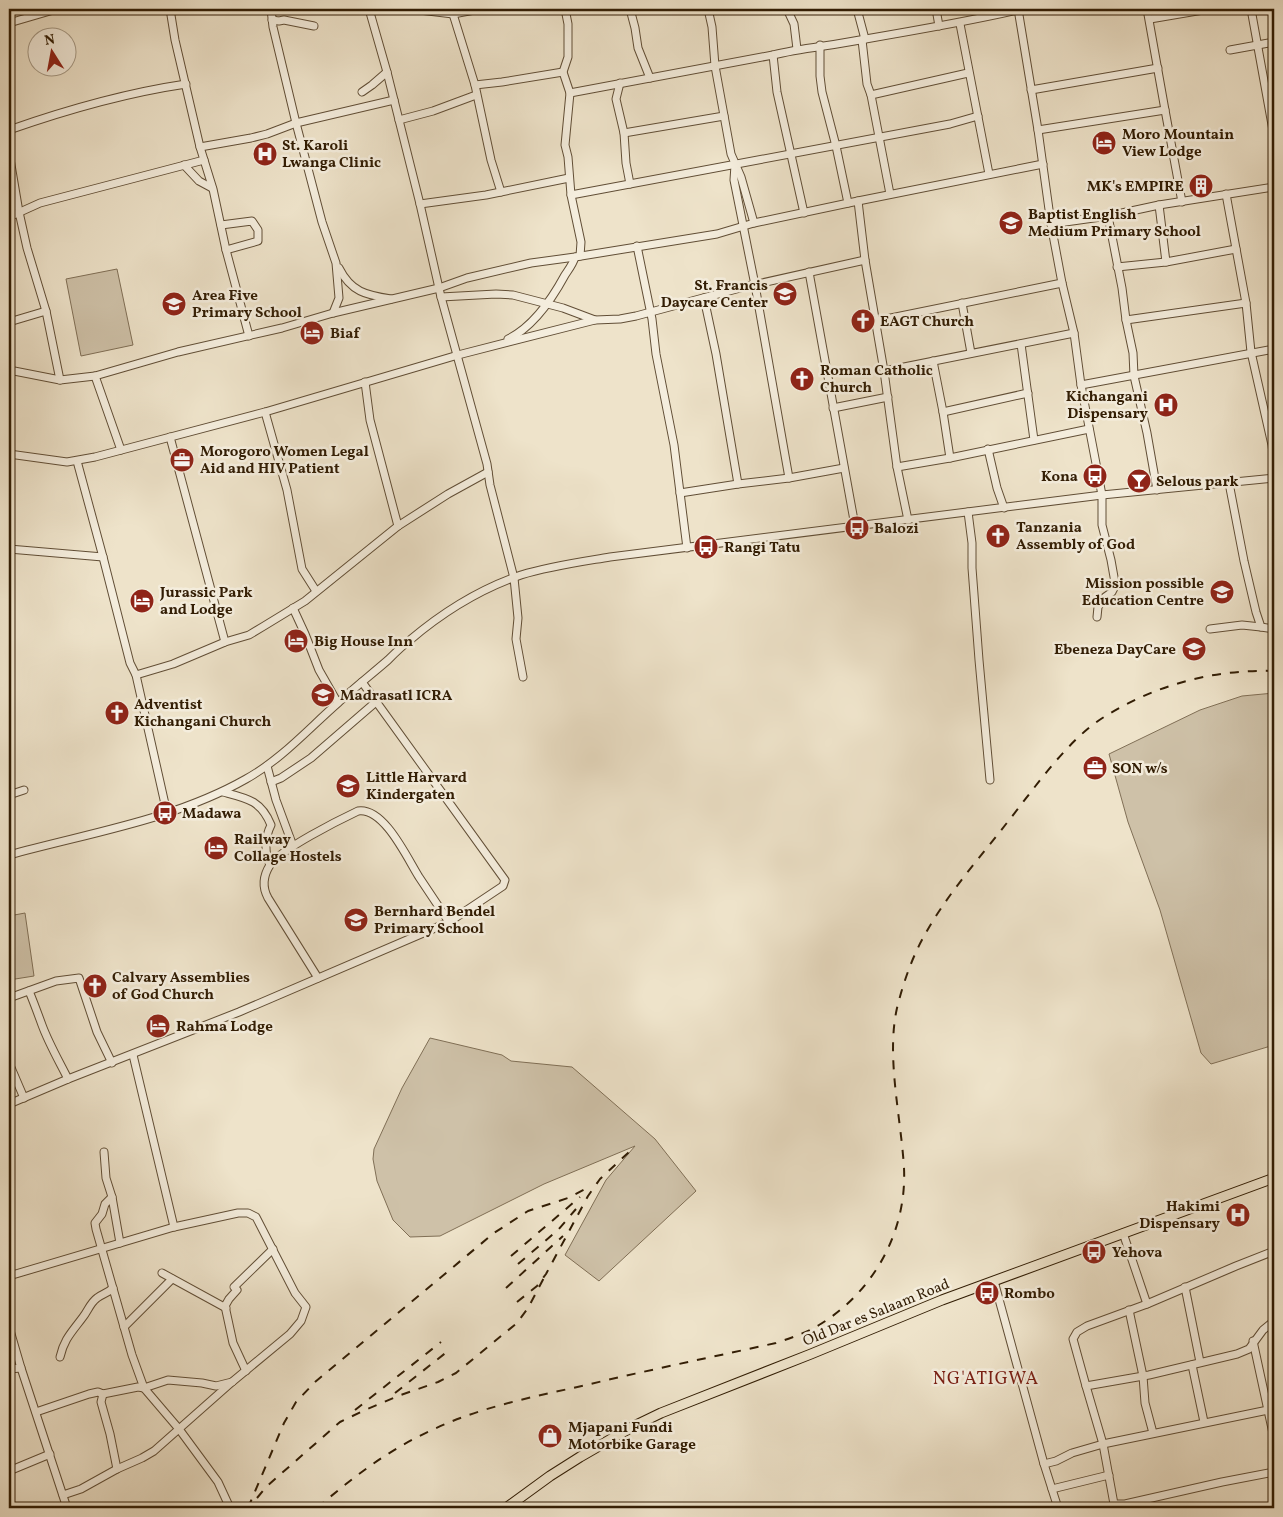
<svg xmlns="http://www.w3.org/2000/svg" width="1283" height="1517" font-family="Vollkorn,serif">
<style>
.green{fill:#cec1a8;stroke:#806f56}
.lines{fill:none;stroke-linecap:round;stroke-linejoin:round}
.minor-casing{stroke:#614e36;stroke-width:9}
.major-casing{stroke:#321d04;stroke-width:11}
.minor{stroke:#f4eddd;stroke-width:7}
.major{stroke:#eee3ca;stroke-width:9}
.rail{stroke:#321d04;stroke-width:2;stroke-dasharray:9 9;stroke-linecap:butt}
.labels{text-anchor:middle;stroke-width:5;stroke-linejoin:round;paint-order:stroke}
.poi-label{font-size:15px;font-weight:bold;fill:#321d04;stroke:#f4eddd;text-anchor:start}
.street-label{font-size:15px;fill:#321d04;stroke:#f4eddd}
.quarter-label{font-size:18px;letter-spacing:1px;fill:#7a1f14;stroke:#f4eddd}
</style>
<rect width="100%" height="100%" fill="#eee3ca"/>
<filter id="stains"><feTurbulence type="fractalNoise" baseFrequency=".004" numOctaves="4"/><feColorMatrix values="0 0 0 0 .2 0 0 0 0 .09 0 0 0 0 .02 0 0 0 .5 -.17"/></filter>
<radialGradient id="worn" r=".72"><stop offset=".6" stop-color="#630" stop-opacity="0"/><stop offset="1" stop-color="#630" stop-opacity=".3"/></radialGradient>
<g class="green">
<polygon points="117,269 133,345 81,356 66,279"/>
<polygon points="1274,693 1274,1045 1211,1064 1201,1053 1160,910 1128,822 1109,754 1200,710 1242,696"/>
<polygon points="25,913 34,976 9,980 9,916"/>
<polygon points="430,1038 502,1055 511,1061 572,1067 655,1139 696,1191 599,1281 565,1255 606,1180 635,1146 544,1184 440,1236 410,1237 393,1220 377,1181 373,1159 374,1149 402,1088"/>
</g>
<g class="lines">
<defs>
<g id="minor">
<polyline points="170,9 175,40 200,147 213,189 226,250 249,336"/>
<polyline points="271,9 273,27 296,123 322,222 336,263 339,298 333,313"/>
<polyline points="369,9 387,72 420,204 441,297 487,464 490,485 514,578 518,618 516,639 523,677"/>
<polyline points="411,9 453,14 480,9"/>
<polyline points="565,9 568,24 568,57 563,72 570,93 565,145 568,157 571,195 581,242 580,256"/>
<polyline points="630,9 635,28 638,48 650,78"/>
<polyline points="708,9 712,27 715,66 731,154 741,177 754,223"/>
<polyline points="787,9 794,24 797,49"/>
<polyline points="857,9 865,39"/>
<polyline points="936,9 939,26"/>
<polyline points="1018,9 1038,130 1051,224 1062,283 1074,333 1081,385 1102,495 1102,525 1111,560 1114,577 1115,586 1112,592 1105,597 1098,607 1097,617"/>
<polyline points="1147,9 1165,110 1182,202"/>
<polyline points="1251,9 1274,136"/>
<polyline points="453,14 475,85 491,160 501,192"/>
<polyline points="1150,19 1209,9"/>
<polyline points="272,20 279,21 284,20 314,26"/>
<polyline points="9,23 57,9"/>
<polyline points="960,24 989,174"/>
<polyline points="862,40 867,84 871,95 890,194"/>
<polyline points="820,45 820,76 822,92 836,146 848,203"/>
<polyline points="1230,50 1274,42"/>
<polyline points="773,55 777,92 804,213"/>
<polyline points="620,83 616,99 624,133 626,163 630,184"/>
<polyline points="475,85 502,82 563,72"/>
<polyline points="1031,90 1158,68"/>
<polyline points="362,92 372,85 387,72"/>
<path d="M570,93L773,55C801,48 830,46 860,40C913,31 966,22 1018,10"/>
<polyline points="871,95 968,73"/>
<polyline points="399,120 433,111 476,95"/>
<path d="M9,130C66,110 125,93 186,84"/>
<polyline points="1038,130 1165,110"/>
<polyline points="624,133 724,116"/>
<polyline points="200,147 251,138 267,134 296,123 394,100"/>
<polyline points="9,153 19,212 27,248 46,311 60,380"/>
<polyline points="184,165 199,181 212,188"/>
<polyline points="735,165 734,180 755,285 789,478"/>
<polyline points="1226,194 1246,303 1251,352 1272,445 1274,462 1272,479"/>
<polyline points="571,195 950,124 978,116"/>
<polyline points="858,201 865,260 884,371 897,467 908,520"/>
<polyline points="420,204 486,195 569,178"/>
<polyline points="1159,205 1166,262 1236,249"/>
<polyline points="1108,216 1122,288 1126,320 1133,353 1134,376 1147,433 1157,490"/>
<polyline points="9,217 40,203 204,160"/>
<polyline points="1051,224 1108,216 1159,205 1274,187"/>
<polyline points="221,225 252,221 258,230 258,241 226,250"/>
<polyline points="637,246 652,319 656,354 674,445 687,548"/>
<polyline points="1117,267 1166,262"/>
<path d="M339,268C351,292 366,295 391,299"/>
<polyline points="809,272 855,526"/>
<polyline points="441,297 496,294 513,295 563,308 595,320"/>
<polyline points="704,298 716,354 738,484"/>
<polyline points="962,303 971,353"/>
<polyline points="1126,320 1246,303"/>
<polyline points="876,321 1062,283"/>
<polyline points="9,322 46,311"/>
<path d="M508,339C533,327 552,299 565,275C569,269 573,264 575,257"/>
<polyline points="1021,344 1034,440"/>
<polyline points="933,361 943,412 950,458"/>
<polyline points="9,370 60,380 95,376 178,352 282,328 333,313 439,288 467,278 531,263 575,257 717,234 754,223 858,201 1043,164"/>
<polyline points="884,371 1074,333"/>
<polyline points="95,376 121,450"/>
<polyline points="365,382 370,420 398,526"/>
<polyline points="1081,385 1274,349"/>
<polyline points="833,408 888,397"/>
<polyline points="265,412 287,490 302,569 316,591"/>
<polyline points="943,412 1028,393"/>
<polyline points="170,437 225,642"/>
<polyline points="988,449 997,488 1004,508"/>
<polyline points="9,454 67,462 95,457 265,412 458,355 595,320 620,319 636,316 744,287 865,260"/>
<polyline points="77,461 103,557 130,663 136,675 167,813"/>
<polyline points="897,467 950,458 1089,429"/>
<polyline points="1229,483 1244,561 1256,612 1261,627 1274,629"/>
<polyline points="680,493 738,484 789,478 844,468"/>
<polyline points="968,512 972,543 972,568 979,660 990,780"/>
<polyline points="9,549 103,557"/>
<polyline points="293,608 305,634 319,670 335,698 338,702"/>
<polyline points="1210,629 1242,625 1261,627"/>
<polyline points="136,675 173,664 225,642 249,635 264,626 305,601 398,526 448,494 488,472"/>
<polyline points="267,766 276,800 293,846"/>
<polyline points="271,782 281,778 311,758 377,701"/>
<path d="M223,792C246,798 261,800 271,825C265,837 264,852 270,865"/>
<polyline points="9,795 24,790"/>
<path d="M9,855C88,833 174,820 246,779C282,759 308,729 339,702C355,687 372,674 388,660C395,653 402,646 410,640C443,612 480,589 521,575C550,566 580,562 610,557L1102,495L1274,478"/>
<path d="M318,978L268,898C262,887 263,876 270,865C281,849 339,820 358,811C384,807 407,858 419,877C429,892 439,907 449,922"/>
<path d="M29,991C34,1003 38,1014 42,1025C49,1044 59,1061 68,1079"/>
<polyline points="9,998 56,981 79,978 97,1032 112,1063"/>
<polyline points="133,1055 174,1227"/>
<polyline points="9,1063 24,1098"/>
<polyline points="9,1104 68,1079 239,1012 449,922 503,886 505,880 362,682"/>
<polyline points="104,1152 106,1178 112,1197 120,1243"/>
<polyline points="112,1197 105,1204 102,1214 95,1223 96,1229 132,1355 144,1388 179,1429 218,1482 230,1508"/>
<polyline points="1123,1233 1147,1304"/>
<polyline points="1274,1251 1236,1266 1147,1304 1087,1326 1077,1332 1073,1339 1086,1386 1103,1444 1114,1504 1125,1504 1222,1482 1274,1472"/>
<polyline points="162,1273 226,1308"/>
<polyline points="9,1276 174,1227 238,1213 248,1213 256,1217 295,1293 306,1307 301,1321 290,1334 232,1382 154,1451 142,1458 117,1469 81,1489 63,1495"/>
<polyline points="994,1281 1044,1464 1058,1508"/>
<polyline points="1185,1287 1200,1362"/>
<polyline points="1129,1310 1143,1376 1145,1403 1153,1433"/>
<polyline points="9,1327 21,1368 67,1508"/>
<polyline points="124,1327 172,1279"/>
<polyline points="1253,1341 1274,1438"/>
<path d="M60,1357C64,1339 72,1332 83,1317C88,1311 90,1303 97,1298C102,1294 108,1293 113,1288"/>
<polyline points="1192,1365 1204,1422"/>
<polyline points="9,1369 21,1368"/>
<polyline points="246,1371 233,1343 225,1306 229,1299 237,1290 234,1287 273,1249"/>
<polyline points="1086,1386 1149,1375 1237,1354 1249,1349 1263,1330 1274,1321"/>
<polyline points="103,1394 101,1402 110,1434 117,1469"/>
<polyline points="36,1412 89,1394 98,1392 103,1394 138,1387 144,1388 168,1380 202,1383 216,1386 232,1382"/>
<polyline points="1044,1464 1056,1461 1072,1453 1103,1444 1268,1410"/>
<polyline points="9,1471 50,1454"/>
<polyline points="1052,1489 1109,1475"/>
</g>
<polyline id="major" points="506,1508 550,1476 580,1457 632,1427 661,1413 811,1354 942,1300 1274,1178"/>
</defs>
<use href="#minor" class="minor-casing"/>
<use href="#major" class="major-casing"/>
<use href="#minor" class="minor"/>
<use href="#major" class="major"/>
<g class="rail">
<polyline points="511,1256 580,1197"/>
<polyline points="518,1264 558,1230 576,1209"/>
<polyline points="506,1288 563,1236"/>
<polyline points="517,1302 537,1286 546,1274 588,1196 600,1179 629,1152"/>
<polyline points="395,1393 448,1351"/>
<polyline points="355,1410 441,1342"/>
<polyline points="257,1498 266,1487 340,1422 365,1410 398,1396 438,1382 456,1373 517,1323 528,1308 546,1274"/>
<polyline points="248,1508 284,1423 296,1402 315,1382 494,1233 528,1211 568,1198 591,1186"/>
<path d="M317,1508C352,1478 388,1450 430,1431C479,1407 533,1397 586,1385C649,1370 712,1357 776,1343C791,1338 806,1333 819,1325C874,1292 907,1231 904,1168C901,1117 886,1057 897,1008C903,984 911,960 923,938C945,897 977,861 1006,824C1034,789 1067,740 1104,717C1155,685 1214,669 1274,671"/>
</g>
</g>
<defs>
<symbol id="hotel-disc" viewBox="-11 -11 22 22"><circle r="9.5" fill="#8f2418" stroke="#f4eddd"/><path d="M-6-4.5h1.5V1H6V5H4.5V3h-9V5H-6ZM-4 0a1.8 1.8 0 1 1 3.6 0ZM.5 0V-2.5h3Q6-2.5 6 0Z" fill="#fff"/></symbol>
<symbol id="hospital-disc" viewBox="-11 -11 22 22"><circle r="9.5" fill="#8f2418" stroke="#f4eddd"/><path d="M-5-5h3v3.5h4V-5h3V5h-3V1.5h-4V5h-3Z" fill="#fff"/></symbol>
<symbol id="building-disc" viewBox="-11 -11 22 22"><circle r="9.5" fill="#8f2418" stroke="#f4eddd"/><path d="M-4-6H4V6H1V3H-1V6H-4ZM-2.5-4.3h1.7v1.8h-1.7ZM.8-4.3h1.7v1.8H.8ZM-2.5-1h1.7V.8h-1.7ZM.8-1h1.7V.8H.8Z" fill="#fff"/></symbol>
<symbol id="school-disc" viewBox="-11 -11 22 22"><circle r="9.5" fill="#8f2418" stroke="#f4eddd"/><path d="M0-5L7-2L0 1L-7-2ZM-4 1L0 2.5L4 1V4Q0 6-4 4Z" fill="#fff"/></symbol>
<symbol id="church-disc" viewBox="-11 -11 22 22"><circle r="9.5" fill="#8f2418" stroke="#f4eddd"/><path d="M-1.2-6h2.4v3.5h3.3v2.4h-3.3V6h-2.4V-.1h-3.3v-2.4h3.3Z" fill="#fff"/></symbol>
<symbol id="office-disc" viewBox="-11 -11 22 22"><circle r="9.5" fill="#8f2418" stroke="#f4eddd"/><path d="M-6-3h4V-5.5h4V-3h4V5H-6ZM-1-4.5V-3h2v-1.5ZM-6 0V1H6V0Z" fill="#fff"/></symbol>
<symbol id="bus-disc" viewBox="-11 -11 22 22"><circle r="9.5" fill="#8f2418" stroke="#f4eddd"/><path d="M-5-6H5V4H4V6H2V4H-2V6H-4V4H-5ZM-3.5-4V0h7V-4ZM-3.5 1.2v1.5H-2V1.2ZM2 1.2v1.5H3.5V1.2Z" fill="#fff"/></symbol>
<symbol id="bar-disc" viewBox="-11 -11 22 22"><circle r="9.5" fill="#8f2418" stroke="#f4eddd"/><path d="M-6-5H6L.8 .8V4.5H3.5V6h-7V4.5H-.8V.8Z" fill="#fff"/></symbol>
<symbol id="shop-disc" viewBox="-11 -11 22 22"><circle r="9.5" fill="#8f2418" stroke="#f4eddd"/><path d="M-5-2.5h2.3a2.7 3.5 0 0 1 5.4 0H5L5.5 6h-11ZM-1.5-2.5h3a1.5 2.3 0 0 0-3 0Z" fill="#fff"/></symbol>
</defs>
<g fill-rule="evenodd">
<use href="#hotel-disc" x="1090" y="129" width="28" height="28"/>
<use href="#hospital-disc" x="251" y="140" width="28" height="28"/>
<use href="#building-disc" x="1187" y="172" width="28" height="28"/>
<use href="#school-disc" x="997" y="209" width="28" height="28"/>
<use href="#school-disc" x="771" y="280" width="28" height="28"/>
<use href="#school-disc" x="160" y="290" width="28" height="28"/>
<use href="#church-disc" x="849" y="307" width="28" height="28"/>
<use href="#hotel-disc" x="298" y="319" width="28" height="28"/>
<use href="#church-disc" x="788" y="365" width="28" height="28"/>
<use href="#hospital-disc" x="1152" y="391" width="28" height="28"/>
<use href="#office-disc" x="168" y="446" width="28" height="28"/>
<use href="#bus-disc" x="1081" y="462" width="28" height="28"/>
<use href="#bar-disc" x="1125" y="467" width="28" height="28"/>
<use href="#bus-disc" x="843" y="514" width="28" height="28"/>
<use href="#church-disc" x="984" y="522" width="28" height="28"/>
<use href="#bus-disc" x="692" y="533" width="28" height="28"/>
<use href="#school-disc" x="1208" y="578" width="28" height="28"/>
<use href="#hotel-disc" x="128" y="587" width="28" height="28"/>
<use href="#hotel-disc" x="282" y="627" width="28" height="28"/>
<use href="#school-disc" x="1180" y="635" width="28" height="28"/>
<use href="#school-disc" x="309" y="681" width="28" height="28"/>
<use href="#church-disc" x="103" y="699" width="28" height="28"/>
<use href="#office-disc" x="1081" y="754" width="28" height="28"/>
<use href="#school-disc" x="334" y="772" width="28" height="28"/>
<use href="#bus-disc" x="151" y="799" width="28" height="28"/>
<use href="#hotel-disc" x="202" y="834" width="28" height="28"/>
<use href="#school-disc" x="342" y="906" width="28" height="28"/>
<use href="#church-disc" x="81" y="972" width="28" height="28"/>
<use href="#hotel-disc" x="144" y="1012" width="28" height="28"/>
<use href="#hospital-disc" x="1224" y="1201" width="28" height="28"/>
<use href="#bus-disc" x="1080" y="1238" width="28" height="28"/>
<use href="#bus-disc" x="973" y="1279" width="28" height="28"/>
<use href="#shop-disc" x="536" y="1422" width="28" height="28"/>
</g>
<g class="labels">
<g class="poi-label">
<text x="1122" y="139">Moro Mountain<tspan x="1122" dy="17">View Lodge</tspan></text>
<text x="282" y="150">St. Karoli<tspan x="282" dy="17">Lwanga Clinic</tspan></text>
<text x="1184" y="191" text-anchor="end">MK's EMPIRE</text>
<text x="1028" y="219">Baptist English<tspan x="1028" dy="17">Medium Primary School</tspan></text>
<text x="768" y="290" text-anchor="end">St. Francis<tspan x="768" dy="17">Daycare Center</tspan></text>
<text x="192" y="300">Area Five<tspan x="192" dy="17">Primary School</tspan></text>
<text x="880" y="326">EAGT Church</text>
<text x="330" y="338">Biaf</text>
<text x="820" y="375">Roman Catholic<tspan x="820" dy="17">Church</tspan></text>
<text x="1148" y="401" text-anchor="end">Kichangani<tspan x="1148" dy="17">Dispensary</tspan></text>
<text x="200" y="456">Morogoro Women Legal<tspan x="200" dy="17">Aid and HIV Patient</tspan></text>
<text x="1078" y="481" text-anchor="end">Kona</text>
<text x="1156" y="486">Selous park</text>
<text x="1016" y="532">Tanzania<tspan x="1016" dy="17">Assembly of God</tspan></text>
<text x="874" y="533">Balozi</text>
<text x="724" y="552">Rangi Tatu</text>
<text x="1204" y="588" text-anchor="end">Mission possible<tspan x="1204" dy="17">Education Centre</tspan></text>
<text x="160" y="597">Jurassic Park<tspan x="160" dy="17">and Lodge</tspan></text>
<text x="314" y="646">Big House Inn</text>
<text x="1176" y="654" text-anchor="end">Ebeneza DayCare</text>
<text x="340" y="700">Madrasatl ICRA</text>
<text x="134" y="709">Adventist<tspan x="134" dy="17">Kichangani Church</tspan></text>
<text x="1112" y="773">SON w/s</text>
<text x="366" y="782">Little Harvard<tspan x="366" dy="17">Kindergaten</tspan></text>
<text x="182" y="818">Madawa</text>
<text x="234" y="844">Railway<tspan x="234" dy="17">Collage Hostels</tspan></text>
<text x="374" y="916">Bernhard Bendel<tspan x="374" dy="17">Primary School</tspan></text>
<text x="112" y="982">Calvary Assemblies<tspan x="112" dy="17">of God Church</tspan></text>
<text x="176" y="1031">Rahma Lodge</text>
<text x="1220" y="1211" text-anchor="end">Hakimi<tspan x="1220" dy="17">Dispensary</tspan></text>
<text x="1112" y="1257">Yehova</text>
<text x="1004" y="1298">Rombo</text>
<text x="568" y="1432">Mjapani Fundi<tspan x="568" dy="17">Motorbike Garage</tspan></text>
</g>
<g class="street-label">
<text transform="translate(876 1312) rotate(-22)" y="5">Old Dar es Salaam Road</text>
</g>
<g class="quarter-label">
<text x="986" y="1384">NG'ATIGWA</text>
</g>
</g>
<rect width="1283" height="1517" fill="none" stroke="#eee3ca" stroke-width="30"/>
<rect x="10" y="10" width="1263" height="1497" fill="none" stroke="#321d04" stroke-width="2.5"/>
<rect x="15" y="15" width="1253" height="1487" fill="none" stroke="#321d04"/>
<g transform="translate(52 52) rotate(349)"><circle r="24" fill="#f4eddd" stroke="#a69a86"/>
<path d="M0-4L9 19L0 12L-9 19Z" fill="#8f2418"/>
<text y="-8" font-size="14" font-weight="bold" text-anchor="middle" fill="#321d04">N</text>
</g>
<rect width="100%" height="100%" filter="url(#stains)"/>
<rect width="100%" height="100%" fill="url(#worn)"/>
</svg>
